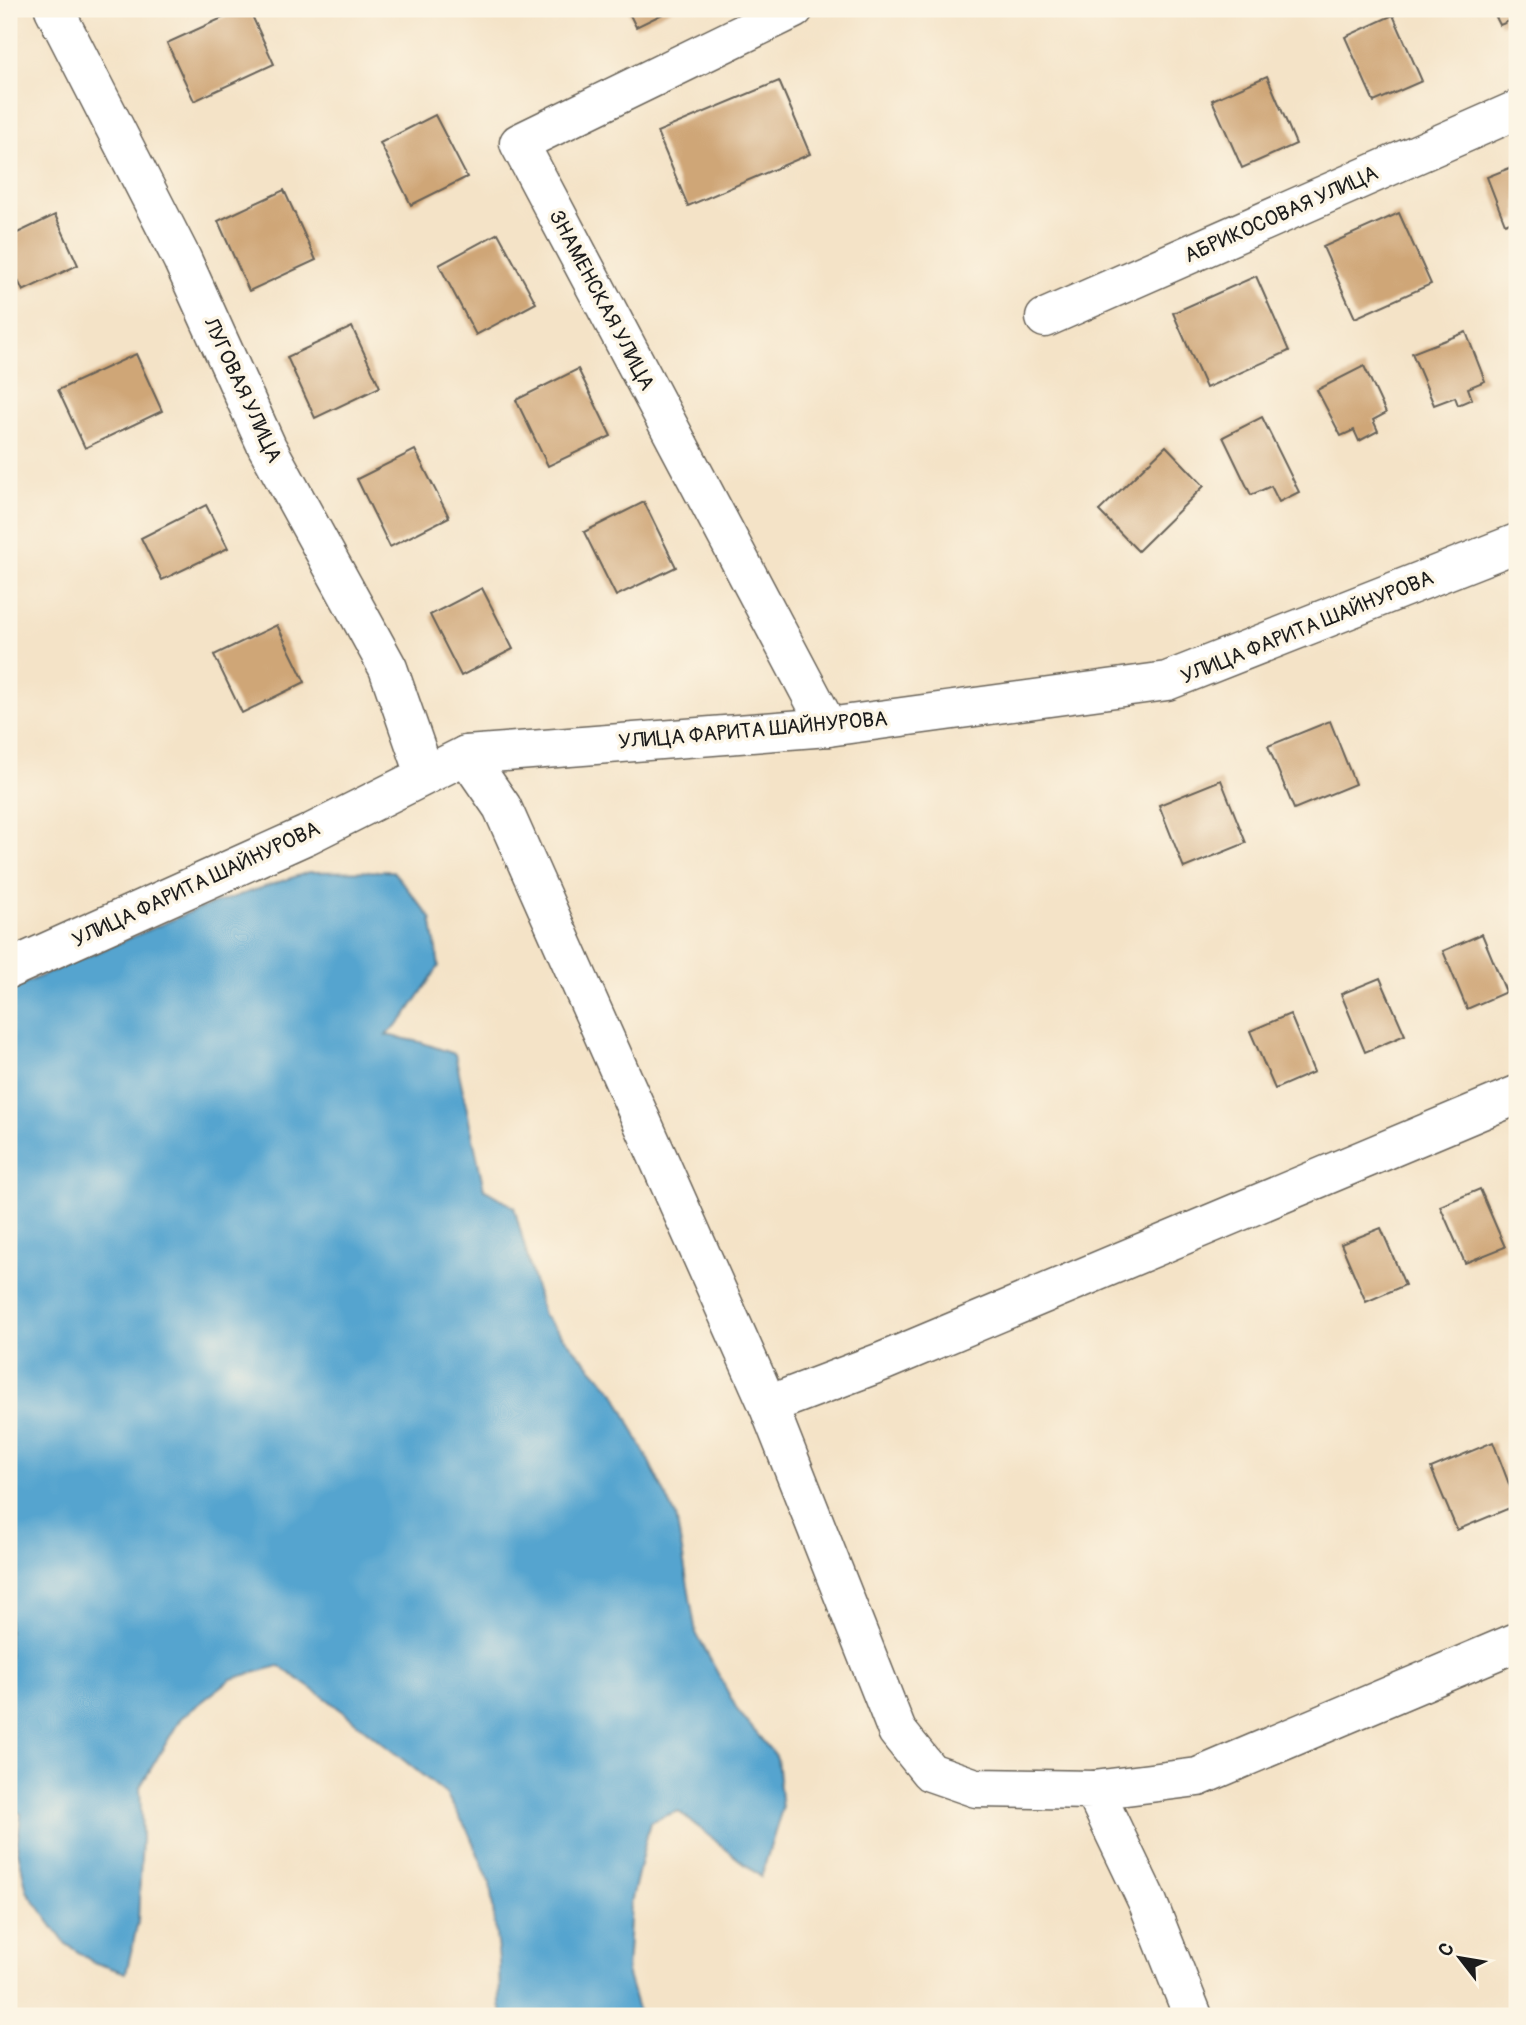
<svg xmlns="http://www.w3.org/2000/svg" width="1526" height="2025" font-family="Pangolin,sans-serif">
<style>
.water{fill:#55a4cf;stroke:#386076;stroke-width:2}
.building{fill:#cfa677}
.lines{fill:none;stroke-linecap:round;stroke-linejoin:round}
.street-casing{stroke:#686258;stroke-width:41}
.street{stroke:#fff;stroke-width:38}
.labels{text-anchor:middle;stroke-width:7;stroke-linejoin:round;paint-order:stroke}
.street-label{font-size:21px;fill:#1c1c1c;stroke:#fcf5e5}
</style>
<rect width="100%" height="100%" fill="#fcf5e5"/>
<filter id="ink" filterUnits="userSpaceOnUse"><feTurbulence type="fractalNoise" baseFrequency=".0143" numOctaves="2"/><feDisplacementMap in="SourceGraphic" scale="14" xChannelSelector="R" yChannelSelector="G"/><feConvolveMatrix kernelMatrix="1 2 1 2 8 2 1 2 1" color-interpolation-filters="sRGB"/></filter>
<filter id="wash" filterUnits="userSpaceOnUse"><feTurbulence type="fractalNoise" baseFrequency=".00686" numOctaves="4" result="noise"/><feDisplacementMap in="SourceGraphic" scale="28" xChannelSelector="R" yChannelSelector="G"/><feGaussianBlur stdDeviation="1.57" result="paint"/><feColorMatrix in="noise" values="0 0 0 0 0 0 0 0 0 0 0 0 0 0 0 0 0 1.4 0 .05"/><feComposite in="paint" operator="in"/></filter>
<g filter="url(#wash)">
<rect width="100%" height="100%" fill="#f4e3c7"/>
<polygon class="water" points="393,871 431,918 439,966 404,1018 386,1035 420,1042 455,1054 484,1189 514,1207 543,1315 615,1393 676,1516 696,1633 738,1711 777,1758 782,1809 761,1877 678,1811 650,1822 631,1903 627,1972 640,2016 503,2016 500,2004 499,1961 490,1883 469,1833 446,1794 327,1699 279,1666 231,1679 181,1718 140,1787 142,1837 138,1922 126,1973 93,1962 65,1943 27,1891 17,1846 21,1814 9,1806 9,990 195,910 309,872"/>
<g id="blocks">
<g class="building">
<polygon points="242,9 249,9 274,64 194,101 167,43"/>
<polygon points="627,9 673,9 636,27"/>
<polygon points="1492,9 1517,9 1517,18 1500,25"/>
<polygon points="1393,15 1422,81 1374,102 1345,37"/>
<polygon points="1267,76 1296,144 1242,168 1212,100"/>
<polygon points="779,81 810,154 688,206 657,132"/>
<polygon points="435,115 467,177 411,205 380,143"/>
<polygon points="1517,165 1517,219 1505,224 1487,177"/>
<polygon points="284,190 316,260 249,291 218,221"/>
<polygon points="1399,213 1431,284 1355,318 1323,247"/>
<polygon points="55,215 78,265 23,291 9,262 9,237"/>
<polygon points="498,233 536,303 476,335 439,265"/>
<polygon points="1256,276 1289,351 1206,388 1173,313"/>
<polygon points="352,327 380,387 315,418 287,357"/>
<polygon points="1466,332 1485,381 1468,388 1472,399 1458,405 1455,397 1434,405 1412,353"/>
<polygon points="136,354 162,411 85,448 58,390"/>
<polygon points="1364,366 1386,413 1373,420 1378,431 1359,441 1354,430 1341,436 1317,390"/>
<polygon points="578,369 611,436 548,466 516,400"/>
<polygon points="1262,417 1299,492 1279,502 1271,486 1251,495 1223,437"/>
<polygon points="1166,446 1204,486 1138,551 1099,511"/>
<polygon points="415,450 449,517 390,547 357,479"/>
<polygon points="644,502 676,567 616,596 584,532"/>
<polygon points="206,505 228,548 162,580 141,538"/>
<polygon points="482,588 513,649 461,676 430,615"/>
<polygon points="277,625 305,682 242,713 214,655"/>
<polygon points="1330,721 1355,784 1294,809 1268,746"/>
<polygon points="1221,780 1246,843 1184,868 1159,805"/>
<polygon points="1482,934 1506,992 1467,1009 1443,951"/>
<polygon points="1380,978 1405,1035 1365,1052 1341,994"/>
<polygon points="1290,1014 1314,1072 1275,1089 1250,1031"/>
<polygon points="1480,1189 1505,1247 1465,1263 1440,1206"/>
<polygon points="1381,1228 1405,1285 1366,1302 1341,1244"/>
<polygon points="1493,1442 1517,1505 1457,1530 1431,1468"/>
</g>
</g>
</g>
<g filter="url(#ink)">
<use href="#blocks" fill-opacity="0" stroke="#686258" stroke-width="2"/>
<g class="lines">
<defs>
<g id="street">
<polyline points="54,9 182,259 267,447 388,668 425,774"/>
<polyline points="794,9 519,143 828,727"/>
<polyline points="1045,318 1517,110"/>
<polyline points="466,755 502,807 768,1405 897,1731 930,1772 976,1788 1094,1790 1148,1903 1193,2016"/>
<polyline points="9,969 307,835 466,755 828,727 1167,681 1517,543"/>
<polyline points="768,1405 884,1361 1517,1095"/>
<polyline points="1094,1790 1198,1777 1517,1642"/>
</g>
</defs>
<use href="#street" class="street-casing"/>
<use href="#street" class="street"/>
</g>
</g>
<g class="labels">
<g class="street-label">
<text transform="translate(1281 214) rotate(-24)" y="7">АБРИКОСОВАЯ УЛИЦА</text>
<text transform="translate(602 300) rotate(62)" y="7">ЗНАМЕНСКАЯ УЛИЦА</text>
<text transform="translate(243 390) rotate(65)" y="7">ЛУГОВАЯ УЛИЦА</text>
<text transform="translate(1307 627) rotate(-22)" y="7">УЛИЦА ФАРИТА ШАЙНУРОВА</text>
<text transform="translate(753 730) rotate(-5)" y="7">УЛИЦА ФАРИТА ШАЙНУРОВА</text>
<text transform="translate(196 884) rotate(-25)" y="7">УЛИЦА ФАРИТА ШАЙНУРОВА</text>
</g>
</g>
<rect width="1526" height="2025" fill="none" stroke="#fcf5e5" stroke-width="35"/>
<g transform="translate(1460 1958) rotate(301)" stroke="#fcf5e5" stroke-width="5" paint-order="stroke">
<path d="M0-5L12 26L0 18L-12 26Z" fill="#1c1c1c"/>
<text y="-10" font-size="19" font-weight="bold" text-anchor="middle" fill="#1c1c1c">С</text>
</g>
</svg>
